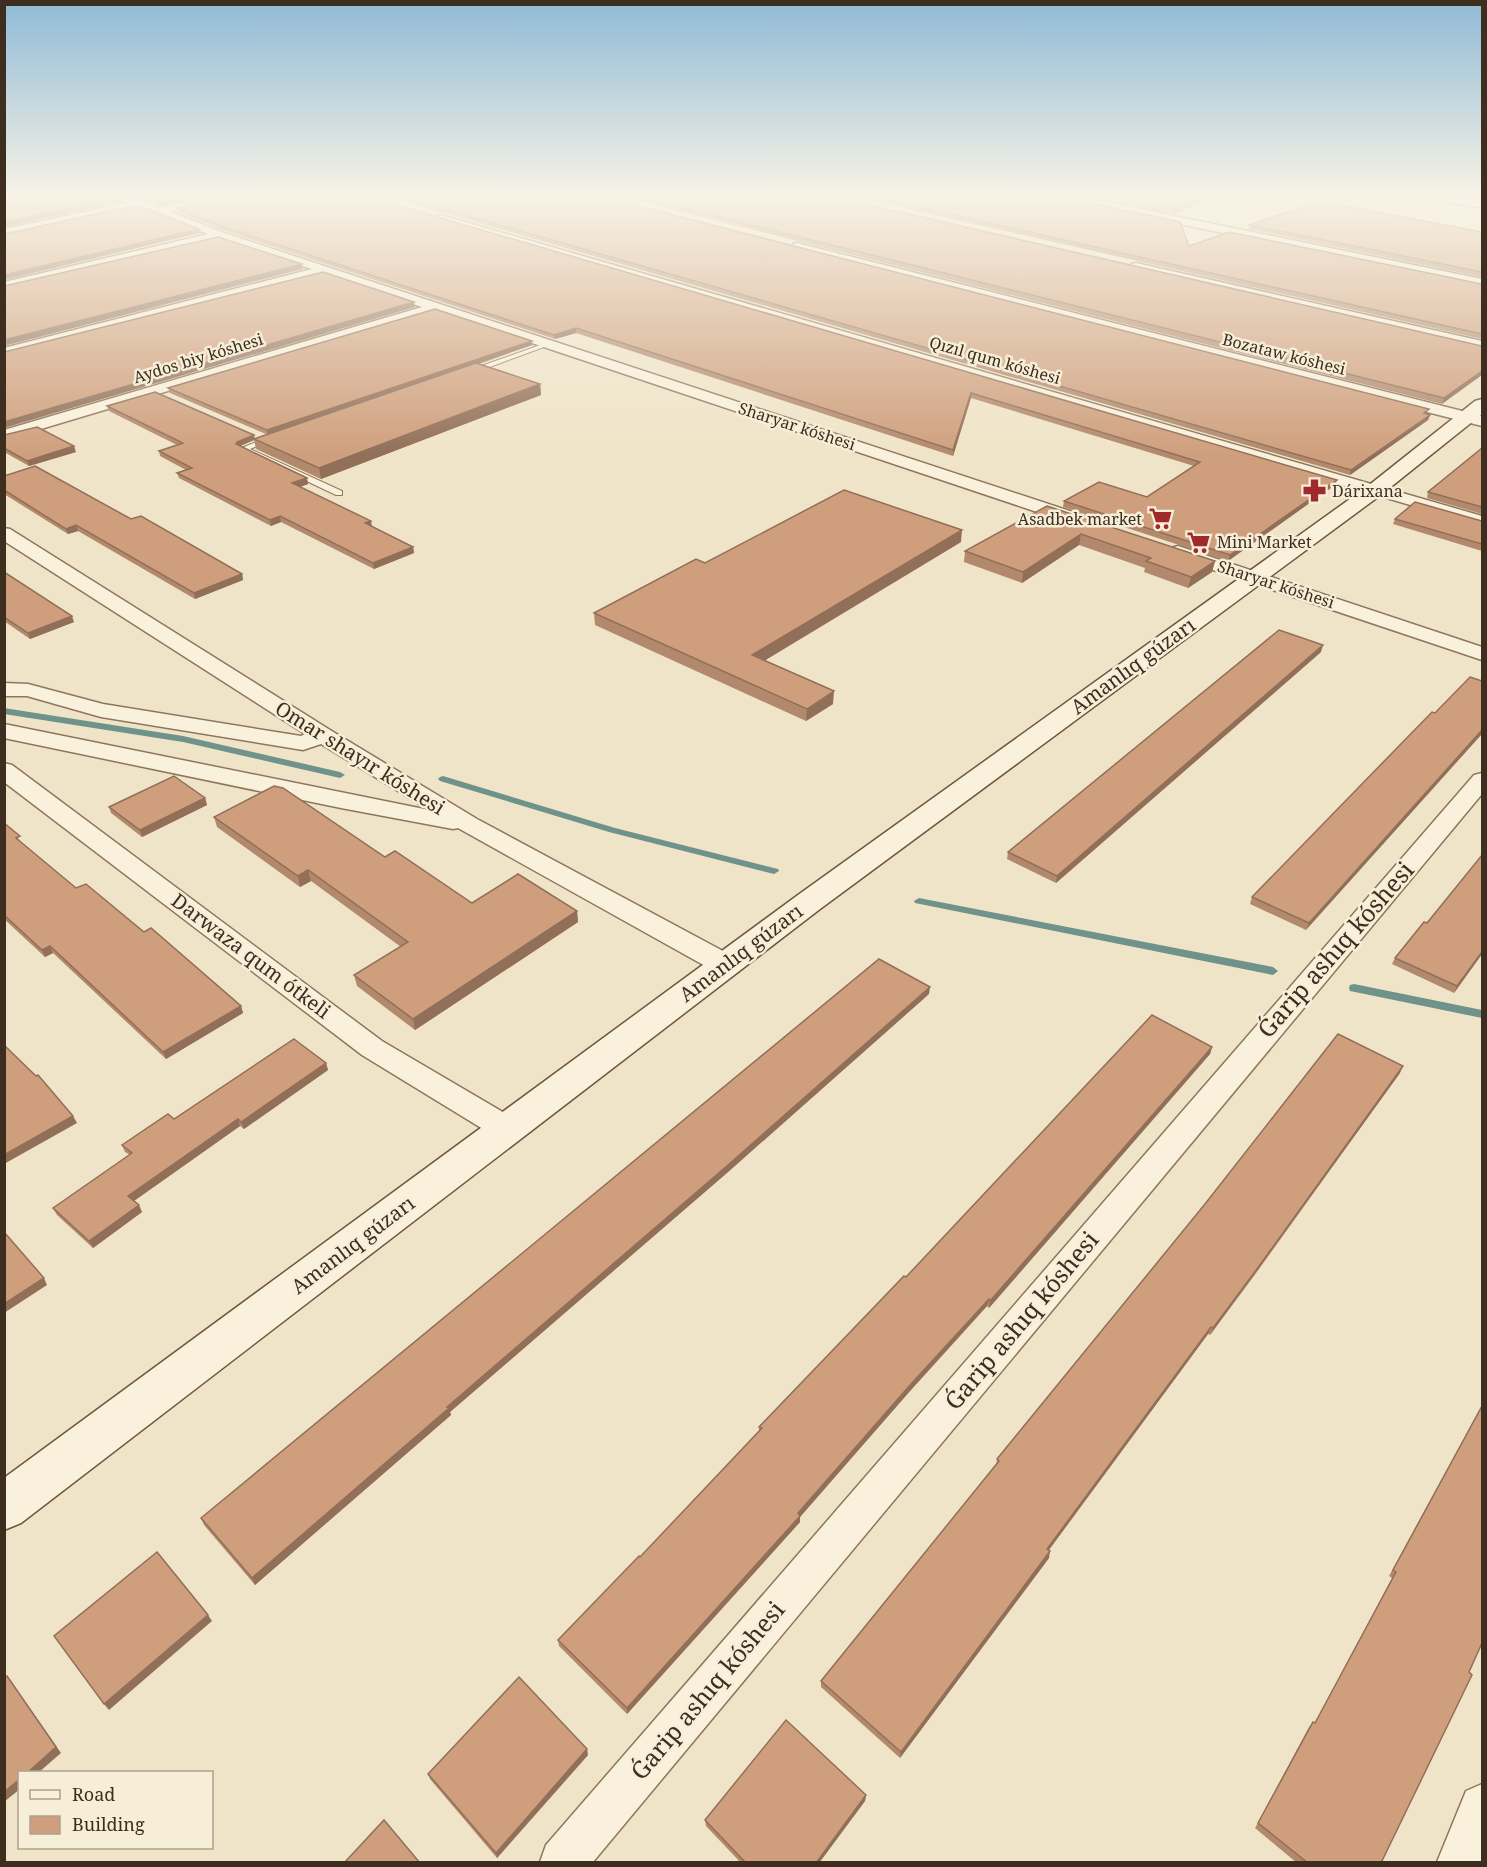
<svg xmlns="http://www.w3.org/2000/svg" width="1487" height="1867" font-family="'Noto Serif',serif">
<style>
.lines{fill:none;stroke-linecap:round;stroke-linejoin:round}
.stream{fill:#6f938a;fill-rule:evenodd}
.lane-casing{stroke:#8d765c;stroke-width:2}
.street-casing{stroke:#8d765c;stroke-width:3}
.secondary-casing{stroke:#6f573f;stroke-width:3}
.lane{fill:#faf1dc;fill-rule:evenodd}
.street{fill:#faf1dc;fill-rule:evenodd}
.secondary{fill:#faf1dc;fill-rule:evenodd}
.wall{fill:#b2896c}
.shaded-wall{fill:#916f58}
.building{fill:#cf9f7d;stroke:#916f58;stroke-width:1.5}
.labels{text-anchor:middle;stroke-width:5;stroke-linejoin:round;paint-order:stroke}
.far-street-label{font-size:16px;fill:#3d2e20;stroke:#f7eed8}
.far-poi-label{font-size:16px;fill:#3d2e20;stroke:#f7eed8;text-anchor:start}
.street-label{font-size:20px;fill:#3d2e20;stroke:#f7eed8}
.near-street-label{font-size:24px;fill:#3d2e20;stroke:#f7eed8}
</style>
<rect width="100%" height="100%" fill="#f0e4c8"/>
<g class="lines">
<g class="stream">
<polygon points="4,708 183,736 340,772 345,775 340,778 183,742 4,714"/>
<polygon points="443,776 615,828 778,869 779,871 774,874 609,832 440,781 438,779 440,777"/>
<polygon points="919,898 1273,967 1278,971 1273,975 915,903 914,901"/>
<polygon points="1354,984 1482,1010 1482,1018 1350,991 1349,988 1350,985"/>
</g>
<defs>
<g id="lane">
<polygon points="546,343 552,344 471,374 464,372"/>
<polygon points="268,437 275,439 250,449 342,491 342,495 336,495 239,449"/>
</g>
<g id="street">
<polygon points="109,194 124,194 160,208 221,194 241,194 171,212 224,233 1085,516 1088,520 1085,524 1073,524 436,311 4,440 4,430 422,307 324,274 4,356 4,348 312,269 219,239 4,290 4,282 208,234 138,207 4,236 4,229 127,203"/>
<polygon points="1045,194 1067,194 1482,279 1482,287 1050,197"/>
<polygon points="441,215 1482,516 1482,526 437,220 435,218"/>
<polygon points="797,243 1482,416 1482,426 793,250 793,244"/>
<polygon points="1136,263 1482,341 1482,349 1132,270 1130,267 1132,264"/>
<polygon points="4,528 10,529 330,730 477,819 736,958 740,965 736,972 726,974 716,972 458,828 453,829 341,808 4,738 4,724 429,810 321,744 303,750 101,717 27,696 4,696 4,683 28,684 103,704 301,736 305,734 4,541"/>
<polygon points="1178,546 1482,647 1482,660 1171,556 1169,552 1171,548"/>
<polygon points="4,763 12,765 382,1041 518,1121 523,1129 518,1137 507,1141 496,1137 362,1055 4,782"/>
<polygon points="1482,773 1482,794 593,1862 540,1862 546,1845 1474,775"/>
<polygon points="1482,1784 1482,1862 1437,1862 1466,1791"/>
</g>
<g id="secondary">
<polygon points="1418,194 1448,194 1482,200 1482,208 1424,198"/>
<polygon points="1482,399 1482,414 1382,494 820,909 21,1523 4,1530 4,1478 798,895 1368,486 1475,401"/>
</g>
</defs>
<use href="#lane" class="lane-casing"/>
<use href="#street" class="street-casing"/>
<use href="#secondary" class="secondary-casing"/>
<use href="#lane" class="lane"/>
<use href="#street" class="street"/>
<use href="#secondary" class="secondary"/>
</g>
<g class="wall">
<polygon points="131,194 210,194 160,206"/>
<polygon points="233,194 1335,485 1228,561 1063,507 1064,501 1147,497 1194,466 971,398 953,456 576,333 555,339 225,231 178,212 177,208"/>
<polygon points="379,194 591,194 1430,415 1428,420 1350,475"/>
<polygon points="612,194 822,194 1482,346 1442,404"/>
<polygon points="842,194 1049,194 1189,246 1482,284 1482,339"/>
<polygon points="1079,194 1221,194 1174,214"/>
<polygon points="1250,225 1482,232 1482,277 1249,229"/>
<polygon points="532,341 532,345 479,364 540,384 541,395 321,479 256,449 254,440 240,446 307,478 308,484 300,487 372,527 413,547 414,553 374,569 281,522 271,526 179,478 177,473 186,470 160,456 159,451 177,445 109,411 107,406 255,438 266,434 170,393 168,388"/>
<polygon points="4,435 76,452 29,466 4,452"/>
<polygon points="1482,448 1482,514 1427,498 1428,492"/>
<polygon points="4,476 131,519 242,574 243,580 195,599 78,531 68,534 4,494"/>
<polygon points="1047,506 1215,561 1212,572 1188,588 1144,572 1145,568 1079,545 1022,583 964,562 965,551"/>
<polygon points="1395,519 1482,521 1482,551 1393,524"/>
<polygon points="961,542 764,661 833,704 806,721 595,625 594,613 705,563"/>
<polygon points="4,572 74,622 30,639 4,621"/>
<polygon points="1321,652 1056,883 1007,859 1008,852"/>
<polygon points="1435,713 1306,930 1250,904 1252,897"/>
<polygon points="205,798 207,805 142,837 111,813 109,807"/>
<polygon points="214,817 385,857 472,903 577,911 578,922 415,1030 357,986 354,975 401,947 311,881 300,887 217,827"/>
<polygon points="4,823 22,843 76,888 144,932 241,1006 243,1013 166,1059 53,953 45,957 4,919"/>
<polygon points="1427,923 1482,954 1454,993 1392,964 1395,958"/>
<polygon points="929,994 728,1172 450,1412 451,1415 255,1585 204,1525 201,1518"/>
<polygon points="1212,1047 1210,1054 989,1308 987,1306 910,1391 800,1517 800,1522 627,1714 559,1646 558,1640 640,1557 759,1431 759,1427"/>
<polygon points="326,1063 328,1070 244,1129 240,1126 134,1201 142,1212 93,1248 57,1215 53,1208 130,1155 125,1152 122,1145 174,1119"/>
<polygon points="1400,1073 1254,1276 1210,1335 1208,1334 1049,1550 1049,1558 900,1758 821,1687 821,1681 996,1466 997,1459"/>
<polygon points="1482,1405 1482,1643 1381,1863 1297,1863 1255,1828 1309,1727 1313,1722 1315,1723 1392,1578 1389,1576"/>
<polygon points="588,1755 497,1858 430,1779 428,1774"/>
<polygon points="866,1795 865,1801 819,1863 741,1863 706,1826 705,1820"/>
</g>
<g class="shaded-wall">
<polygon points="191,194 210,194 160,206 159,202"/>
<polygon points="1212,194 1221,194 1174,214 1175,209"/>
<polygon points="119,198 120,202 4,227 4,222"/>
<polygon points="199,229 200,233 4,280 4,275"/>
<polygon points="302,264 303,269 4,346 4,340"/>
<polygon points="414,302 415,307 4,428 4,422"/>
<polygon points="576,328 576,333 555,339 554,335"/>
<polygon points="532,341 532,345 268,436 267,430"/>
<polygon points="1482,371 1482,375 1442,404 1444,398"/>
<polygon points="540,384 541,395 321,479 319,468"/>
<polygon points="971,393 971,398 953,456 953,450"/>
<polygon points="1430,415 1428,420 1350,475 1351,470"/>
<polygon points="254,435 255,439 254,439 254,440 238,447 236,444 237,442"/>
<polygon points="74,446 76,452 29,466 27,461"/>
<polygon points="307,478 308,484 294,489 292,483"/>
<polygon points="1337,480 1335,485 1228,561 1230,555"/>
<polygon points="280,516 281,522 271,526 270,520"/>
<polygon points="371,521 372,527 365,523"/>
<polygon points="76,525 78,531 68,534 66,529"/>
<polygon points="962,530 961,542 752,668 752,655"/>
<polygon points="1081,534 1079,545 1022,583 1023,572"/>
<polygon points="413,547 414,553 374,569 373,563"/>
<polygon points="1215,561 1212,572 1188,588 1191,577"/>
<polygon points="242,574 243,580 195,599 194,593"/>
<polygon points="72,616 74,622 30,639 28,633"/>
<polygon points="1323,645 1321,652 1056,883 1057,876"/>
<polygon points="834,691 833,704 806,721 807,709"/>
<polygon points="1482,730 1482,734 1306,930 1309,923"/>
<polygon points="205,798 207,805 142,837 140,830"/>
<polygon points="308,870 311,881 300,887 298,876"/>
<polygon points="577,911 578,922 415,1030 413,1019"/>
<polygon points="50,946 53,953 45,957 42,950"/>
<polygon points="1482,952 1482,954 1454,993 1457,986"/>
<polygon points="930,987 929,994 728,1172 450,1412 451,1415 255,1585 252,1578 447,1407"/>
<polygon points="241,1006 243,1013 166,1059 163,1052"/>
<polygon points="1212,1047 1210,1054 989,1308 990,1301"/>
<polygon points="326,1063 328,1070 244,1129 241,1122"/>
<polygon points="1403,1066 1400,1073 1210,1335 1213,1328"/>
<polygon points="73,1116 77,1123 4,1164 4,1155"/>
<polygon points="238,1119 240,1126 131,1203 128,1196"/>
<polygon points="139,1205 142,1212 93,1248 89,1241"/>
<polygon points="44,1278 47,1285 4,1313 4,1304"/>
<polygon points="989,1299 987,1306 910,1391 800,1517 800,1522 627,1714 627,1708 911,1384"/>
<polygon points="1211,1327 1208,1334 1045,1555 1047,1549"/>
<polygon points="1050,1551 1049,1558 900,1758 901,1752"/>
<polygon points="208,1615 212,1621 109,1710 104,1704"/>
<polygon points="7,1676 61,1753 38,1773 27,1773"/>
<polygon points="587,1749 588,1755 497,1858 496,1853"/>
<polygon points="20,1779 20,1789 4,1802 4,1792"/>
<polygon points="866,1795 865,1801 819,1863 816,1863"/>
</g>
<g class="building">
<polygon points="4,194 111,194 119,198 4,222"/>
<polygon points="140,194 191,194 159,202"/>
<polygon points="233,194 359,194 1337,480 1230,555 1064,501 1099,482 1147,497 1200,462 971,393 953,450 576,328 554,335 224,227 177,208"/>
<polygon points="392,194 591,194 1429,409 1424,413 1430,415 1351,470"/>
<polygon points="628,194 822,194 1482,346 1482,371 1444,398"/>
<polygon points="860,194 1049,194 1180,222 1189,246 1229,232 1482,284 1482,334"/>
<polygon points="1100,194 1212,194 1175,209"/>
<polygon points="1319,201 1482,232 1482,272 1250,225"/>
<polygon points="137,205 199,229 4,275 4,234"/>
<polygon points="218,237 302,264 4,340 4,286"/>
<polygon points="323,272 414,302 4,422 4,352"/>
<polygon points="435,309 532,341 267,430 168,388"/>
<polygon points="476,363 540,384 319,468 254,439"/>
<polygon points="155,392 254,435 237,442 236,444 307,478 292,483 371,521 365,523 413,547 373,563 280,516 270,520 177,473 192,468 159,451 183,443 107,406"/>
<polygon points="37,427 74,446 27,461 4,448 4,435"/>
<polygon points="1482,448 1482,507 1428,492"/>
<polygon points="35,466 131,519 141,516 242,574 194,593 76,525 66,529 4,490 4,476"/>
<polygon points="844,490 962,530 752,655 834,691 807,709 594,613 696,559 705,563"/>
<polygon points="1415,502 1482,521 1482,544 1395,519"/>
<polygon points="1047,506 1215,561 1191,577 1146,561 1151,558 1081,534 1023,572 965,551"/>
<polygon points="4,572 72,616 28,633 4,617"/>
<polygon points="1279,630 1323,645 1057,876 1008,852"/>
<polygon points="1470,677 1482,681 1482,730 1309,923 1252,897 1432,712 1435,713"/>
<polygon points="174,776 205,798 140,830 109,807"/>
<polygon points="274,786 283,788 385,857 395,851 472,903 518,874 577,911 413,1019 354,975 408,942 308,870 298,876 214,817"/>
<polygon points="4,823 20,836 16,838 76,888 86,884 144,932 151,928 241,1006 163,1052 50,946 42,950 4,915"/>
<polygon points="1482,855 1482,952 1457,986 1395,958 1424,922 1427,923"/>
<polygon points="879,959 930,987 728,1165 447,1407 449,1408 252,1578 201,1518"/>
<polygon points="1152,1015 1212,1047 990,1301 989,1299 911,1384 798,1513 800,1516 627,1708 558,1640 639,1556 640,1557 762,1428 759,1427 904,1276 906,1277"/>
<polygon points="1338,1034 1403,1066 1257,1269 1213,1328 1211,1327 1047,1549 1050,1551 901,1752 821,1681 999,1461 997,1459 1205,1204"/>
<polygon points="294,1039 326,1063 241,1122 238,1119 128,1196 139,1205 89,1241 53,1208 132,1153 122,1145 168,1114 174,1119"/>
<polygon points="4,1045 36,1076 38,1075 73,1116 4,1155"/>
<polygon points="4,1232 44,1278 4,1304"/>
<polygon points="1482,1406 1482,1643 1469,1672 1472,1675 1381,1863 1308,1863 1258,1823 1313,1722 1315,1723 1396,1572 1393,1570"/>
<polygon points="157,1552 208,1615 104,1704 54,1636"/>
<polygon points="7,1676 56,1747 27,1773 20,1773 20,1779 4,1792 4,1678"/>
<polygon points="519,1677 587,1749 496,1853 428,1774"/>
<polygon points="786,1720 866,1795 816,1863 746,1863 705,1820"/>
<polygon points="384,1820 420,1863 344,1863"/>
</g>
<linearGradient id="sky" x2="0" y2="1"><stop stop-color="#8fbad6"/><stop offset="0.43" stop-color="#f8f3e6"/><stop offset="1" stop-color="#f8f3e6" stop-opacity="0"/></linearGradient>
<rect width="1487" height="456" fill="url(#sky)"/>
<defs>
<symbol id="pharmacy-bare" viewBox="-9 -9 18 18"><path d="M-2-6h4v4h4v4h-4v4h-4v-4h-4v-4h4Z" fill="#9e2a2b" stroke="#f7eed8" stroke-width="2.5" paint-order="stroke"/></symbol>
<symbol id="supermarket-bare" viewBox="-9 -9 18 18"><path d="M-6-5.5h2.5l.6 2H6L4.5 2H-2.5L-4.4-4H-6ZM-1.5 3.2a1.3 1.3 0 1 0 .1 0ZM3 3.2a1.3 1.3 0 1 0 .1 0Z" fill="#9e2a2b" stroke="#f7eed8" stroke-width="2.5" paint-order="stroke"/></symbol>
</defs>
<g fill-rule="evenodd">
<use href="#pharmacy-bare" x="1298" y="474" width="33" height="33"/>
<use href="#supermarket-bare" x="1144" y="502" width="33" height="33"/>
<use href="#supermarket-bare" x="1182" y="526" width="33" height="33"/>
</g>
<g class="labels">
<g class="far-street-label">
<text transform="translate(1284 354) rotate(14)" y="6">Bozataw kóshesi</text>
<text transform="translate(198 358) rotate(-17)" y="6">Aydos biy kóshesi</text>
<text transform="translate(995 360) rotate(16)" y="6">Qızıl qum kóshesi</text>
<text transform="translate(797 426) rotate(18)" y="6">Sharyar kóshesi</text>
<text transform="translate(1276 584) rotate(18)" y="6">Sharyar kóshesi</text>
</g>
<g class="far-poi-label">
<text x="1332" y="497">Dárixana</text>
<text x="1142" y="525" text-anchor="end">Asadbek market</text>
<text x="1217" y="548">Mini Market</text>
</g>
<g class="street-label">
<text transform="translate(1133 666) rotate(-36)" y="7">Amanlıq gúzarı</text>
<text transform="translate(360 758) rotate(32)" y="7">Omar shayır kóshesi</text>
<text transform="translate(741 953) rotate(-37)" y="7">Amanlıq gúzarı</text>
<text transform="translate(251 956) rotate(37)" y="7">Darwaza qum ótkeli</text>
<text transform="translate(353 1245) rotate(-37)" y="7">Amanlıq gúzarı</text>
</g>
<g class="near-street-label">
<text transform="translate(1336 950) rotate(-49)" y="8">Ǵarip ashıq kóshesi</text>
<text transform="translate(1022 1321) rotate(-50)" y="8">Ǵarip ashıq kóshesi</text>
<text transform="translate(708 1691) rotate(-50)" y="8">Ǵarip ashıq kóshesi</text>
</g>
</g>
<rect width="1487" height="1867" fill="none" stroke="#3d2e20" stroke-width="12"/>
<rect x="18" y="1771" width="195" height="78" fill="#f7eed8" stroke="#ada18e" stroke-width="1.5"/>
<rect x="30" y="1790" width="30" height="9" fill="#faf1dc" stroke="#ada18e" stroke-width="1.5"/>
<text x="72" y="1801" font-size="18" fill="#3d2e20">Road</text>
<rect x="30" y="1816" width="30" height="18" fill="#cf9f7d" stroke="#ada18e" stroke-width="1.5"/>
<text x="72" y="1831" font-size="18" fill="#3d2e20">Building</text>
</svg>
